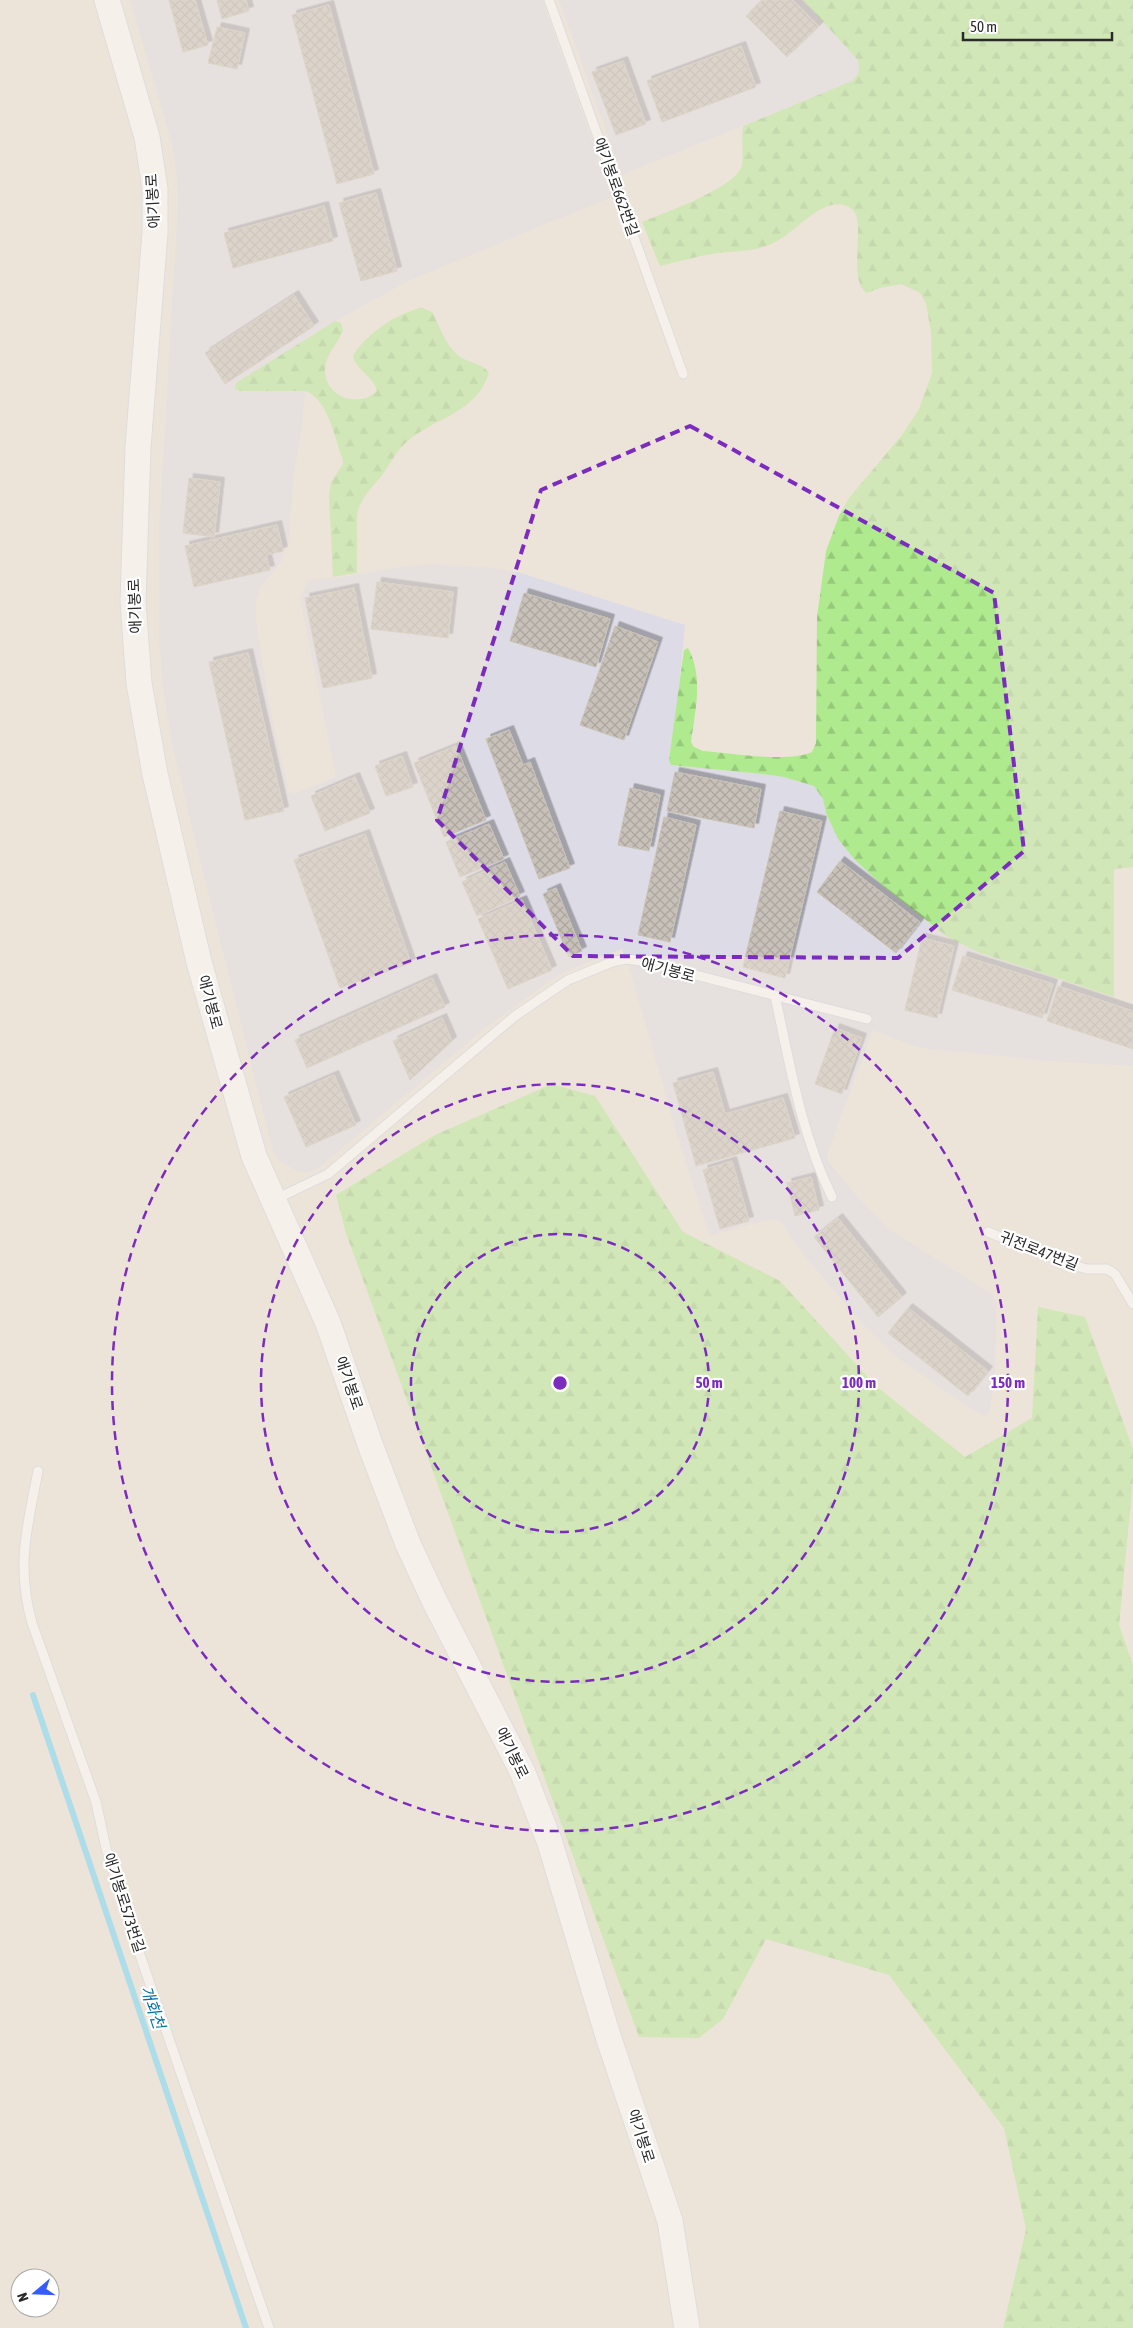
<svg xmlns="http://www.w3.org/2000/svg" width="1133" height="2328" font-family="'Asap Condensed','Noto Sans KR',sans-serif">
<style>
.industrial{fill:#dddbe5}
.forest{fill:url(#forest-firs)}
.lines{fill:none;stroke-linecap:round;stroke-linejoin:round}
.stream{stroke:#60d4fc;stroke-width:6}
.building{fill:url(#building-cross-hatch);stroke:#c9c1b3;filter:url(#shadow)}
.lane-casing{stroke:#ced3e4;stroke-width:11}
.secondary-casing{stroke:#ced3e4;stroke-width:27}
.lane{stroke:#fff;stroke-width:9}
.secondary{stroke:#fff;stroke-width:25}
.marked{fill:none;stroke:#7b2cbf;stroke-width:4;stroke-dasharray:10 6;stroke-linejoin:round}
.ring{fill:none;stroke:#7b2cbf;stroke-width:2.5;stroke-dasharray:9 6}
.labels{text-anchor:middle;stroke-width:4.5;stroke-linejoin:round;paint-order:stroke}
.street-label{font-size:15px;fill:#292929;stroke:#fff}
.water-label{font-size:16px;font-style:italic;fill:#006fa6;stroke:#fff}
.centre{fill:#7b2cbf;stroke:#fff;stroke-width:2.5}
.ring-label{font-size:15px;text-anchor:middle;font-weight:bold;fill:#7b2cbf;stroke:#fff;stroke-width:4.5;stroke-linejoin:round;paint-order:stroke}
</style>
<defs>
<pattern id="forest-firs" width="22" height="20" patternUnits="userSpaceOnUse" patternTransform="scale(1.25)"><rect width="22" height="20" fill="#afea8f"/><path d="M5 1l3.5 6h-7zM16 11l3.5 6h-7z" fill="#97c97b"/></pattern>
<pattern id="building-cross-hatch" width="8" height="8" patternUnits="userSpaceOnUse" patternTransform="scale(1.25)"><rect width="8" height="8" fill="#c8c1b9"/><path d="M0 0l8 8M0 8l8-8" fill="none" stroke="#aca69f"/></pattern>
<filter id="shadow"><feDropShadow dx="4.5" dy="-4.5" stdDeviation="0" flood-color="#0004"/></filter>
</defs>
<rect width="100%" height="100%" fill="#ede4d9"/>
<g class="industrial">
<polygon points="130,0 542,0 612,197 408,281 314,333 265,367 236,384 241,391 305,391 302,426 293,481 289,539 281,562 260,588 256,601 256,619 268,698 289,792 293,794 336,777 300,599 308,580 344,577 405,566 433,564 494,568 521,573 685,625 677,708 669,760 671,765 762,774 784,777 814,786 823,799 826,813 838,839 855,860 882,885 945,936 978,952 1133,1004 1133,1066 1035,1060 975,1053 931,1050 914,1046 873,1030 827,1155 828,1161 856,1195 889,1229 992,1294 996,1304 995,1377 989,1414 985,1416 966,1406 895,1356 858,1319 798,1248 782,1223 776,1220 767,1220 712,1235 708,1231 678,1138 631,974 622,949 578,966 555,977 532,994 484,1029 320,1167 307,1173 297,1171 280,1161 273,1151 201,865 172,744 163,688 159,638 159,530 178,204 177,178 172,144"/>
<polygon points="559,0 803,0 858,60 860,69 857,76 852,81 622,175"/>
</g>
<g class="forest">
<path d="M803,0H1133V867L1114,869V997L978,952L946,936L882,885L855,860L838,839L826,813L823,799L814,786L784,777L762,774L671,765L669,760L684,650L688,648C704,677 695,711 691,742L694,747L703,751C732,753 787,763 812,752L816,743L817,617L826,551L839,516L849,498L902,435L919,409L932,373L931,332L926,303L920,293L901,284L880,288L867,293C847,282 866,222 853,210C828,189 797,232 775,242C755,253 733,250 712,254C694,257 677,262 660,266L642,222C663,213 737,188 742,165C744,152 741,139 743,126L852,81C859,75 860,70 858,60Z"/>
<path d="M422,308L432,312C440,327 445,345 459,356C469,364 482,362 489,373C474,415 439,415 409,440C396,450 389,467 379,479C369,491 360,499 357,515V573L333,577L329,495L331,482L343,464L342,457C334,436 328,399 305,391H241L235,389L236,383L335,321L341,323L343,331C337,345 324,356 325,373C327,398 360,408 377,391C374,376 356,371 353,356C366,334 396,313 422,308Z"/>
<polygon points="552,1084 595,1096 683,1232 780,1281 876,1386 965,1457 1032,1418 1038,1307 1085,1317 1133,1449 1133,1480 1119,1625 1133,1665 1133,2328 1003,2328 1026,2229 1004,2128 889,1975 766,1939 723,2019 699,2038 639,2037 346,1233 336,1195 435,1135"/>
</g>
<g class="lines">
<polyline class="stream" points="33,1695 246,2328"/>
</g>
<g class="building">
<polygon points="169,0 195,0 208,45 183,52"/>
<polygon points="217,0 246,0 249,11 222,19"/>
<polygon points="762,0 793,0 819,26 787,57 746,16"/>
<polygon points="329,5 374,174 337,184 292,15"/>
<polygon points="217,27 245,33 237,69 208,63"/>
<polygon points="741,46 756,87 662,122 647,81"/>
<polygon points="623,61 646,124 616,135 592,72"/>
<polygon points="376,193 397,271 361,281 339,203"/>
<polygon points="324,206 333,241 233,268 224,233"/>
<polygon points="294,295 314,326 225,384 205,353"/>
<polygon points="189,478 220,482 214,537 183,533"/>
<polygon points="277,525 283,551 266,555 270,570 194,587 185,546"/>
<polygon points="377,582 453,592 448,638 371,629"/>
<polygon points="354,588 372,678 323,688 305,598"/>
<polygon points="524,593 610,619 596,667 510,641"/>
<polygon points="615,626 658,642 624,740 580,725"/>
<polygon points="248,653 284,811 245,820 209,662"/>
<polygon points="509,730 523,765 530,762 570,868 539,879 486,739"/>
<polygon points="456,746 486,820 444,837 414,763"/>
<polygon points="402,756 413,787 386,796 375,766"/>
<polygon points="675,772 761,789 754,828 667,811"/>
<polygon points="355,777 370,813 325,831 311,796"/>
<polygon points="630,788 660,795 649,851 618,845"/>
<polygon points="780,811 822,821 785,978 743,967"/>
<polygon points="664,817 696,825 670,942 638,935"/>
<polygon points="489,824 504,859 460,877 446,842"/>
<polygon points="365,834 411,963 340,988 294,860"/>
<polygon points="840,861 920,922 896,953 817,892"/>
<polygon points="505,862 520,896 477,916 462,882"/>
<polygon points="556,888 582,951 569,957 543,894"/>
<polygon points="522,900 552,970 508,989 478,919"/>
<polygon points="922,938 954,946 937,1018 905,1010"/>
<polygon points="963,956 1053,984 1042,1018 952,990"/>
<polygon points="432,978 445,1007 307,1068 295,1040"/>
<polygon points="1058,986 1133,1011 1133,1049 1047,1021"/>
<polygon points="442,1018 452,1041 410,1080 393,1041"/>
<polygon points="835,1028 862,1038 842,1094 815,1084"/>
<polygon points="713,1072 725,1114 783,1098 795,1138 696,1166 673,1083"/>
<polygon points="334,1075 356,1125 306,1147 284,1097"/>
<polygon points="732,1161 749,1221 720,1229 703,1170"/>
<polygon points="811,1177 819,1210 795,1216 787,1183"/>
<polygon points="838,1218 902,1297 878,1317 814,1237"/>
<polygon points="908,1308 988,1371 968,1396 888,1333"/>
</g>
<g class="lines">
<defs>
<g id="lane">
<polyline points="549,0 683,374"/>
<path d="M775,996C790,1064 801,1134 832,1197"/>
<polyline points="276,1199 328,1174 515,1016 568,980 612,962 626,959 641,961 867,1019"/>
<polyline points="988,1232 1065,1263 1087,1269 1107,1269 1115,1274 1133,1304"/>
<path d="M38,1471C27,1528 16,1565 32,1623L96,1802L106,1848L131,1929L269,2328"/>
</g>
<polyline id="secondary" points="107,0 147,137 155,189 155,233 138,447 133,602 139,683 155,774 199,962 254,1156 328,1323 371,1447 408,1544 435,1602 523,1773 550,1843 608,2036 670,2221 687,2328"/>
</defs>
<use href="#lane" class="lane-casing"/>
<use href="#secondary" class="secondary-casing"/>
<use href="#lane" class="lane"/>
<use href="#secondary" class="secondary"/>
</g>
<path d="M0 0H1133V2328H0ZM690,426L994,593L1024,851L898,958L573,956L437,820L541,490Z" fill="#ede4d9" fill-opacity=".55" fill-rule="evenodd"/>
<path class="marked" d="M690,426L994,593L1024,851L898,958L573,956L437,820L541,490Z"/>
<g class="ring">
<circle cx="560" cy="1383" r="149"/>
<circle cx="560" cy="1383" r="299"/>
<circle cx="560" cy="1383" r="448"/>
</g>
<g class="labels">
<g class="street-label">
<text transform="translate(616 187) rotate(70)" y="5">애기봉로662번길</text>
<text transform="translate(153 201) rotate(-93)" y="5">애기봉로</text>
<text transform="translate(135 606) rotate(-92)" y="5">애기봉로</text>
<text transform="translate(668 970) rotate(15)" y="5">애기봉로</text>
<text transform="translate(210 1002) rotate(75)" y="5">애기봉로</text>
<text transform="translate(1039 1251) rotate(21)" y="5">귀전로47번길</text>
<text transform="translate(349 1383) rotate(71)" y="5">애기봉로</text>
<text transform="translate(512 1753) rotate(64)" y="5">애기봉로</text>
<text transform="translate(124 1903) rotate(72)" y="5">애기봉로573번길</text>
<text transform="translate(641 2136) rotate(72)" y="5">애기봉로</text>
</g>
<g class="water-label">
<text transform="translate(153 2007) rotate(71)" y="6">개화천</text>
</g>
</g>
<circle cx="560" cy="1383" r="8" class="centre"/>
<g class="ring-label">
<text x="709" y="1388">50 m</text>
<text x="859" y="1388">100 m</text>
<text x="1008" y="1388">150 m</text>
</g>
<g transform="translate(35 2293) rotate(251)"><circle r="24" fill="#ffffff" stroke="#a9a9a9"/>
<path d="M0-4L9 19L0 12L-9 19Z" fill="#345cff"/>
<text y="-8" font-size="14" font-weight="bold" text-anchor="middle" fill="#292929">N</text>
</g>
<path d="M963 32v8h149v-8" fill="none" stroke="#292929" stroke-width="2.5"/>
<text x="970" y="32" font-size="15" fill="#292929" stroke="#ffffff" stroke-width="4" paint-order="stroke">50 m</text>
</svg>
